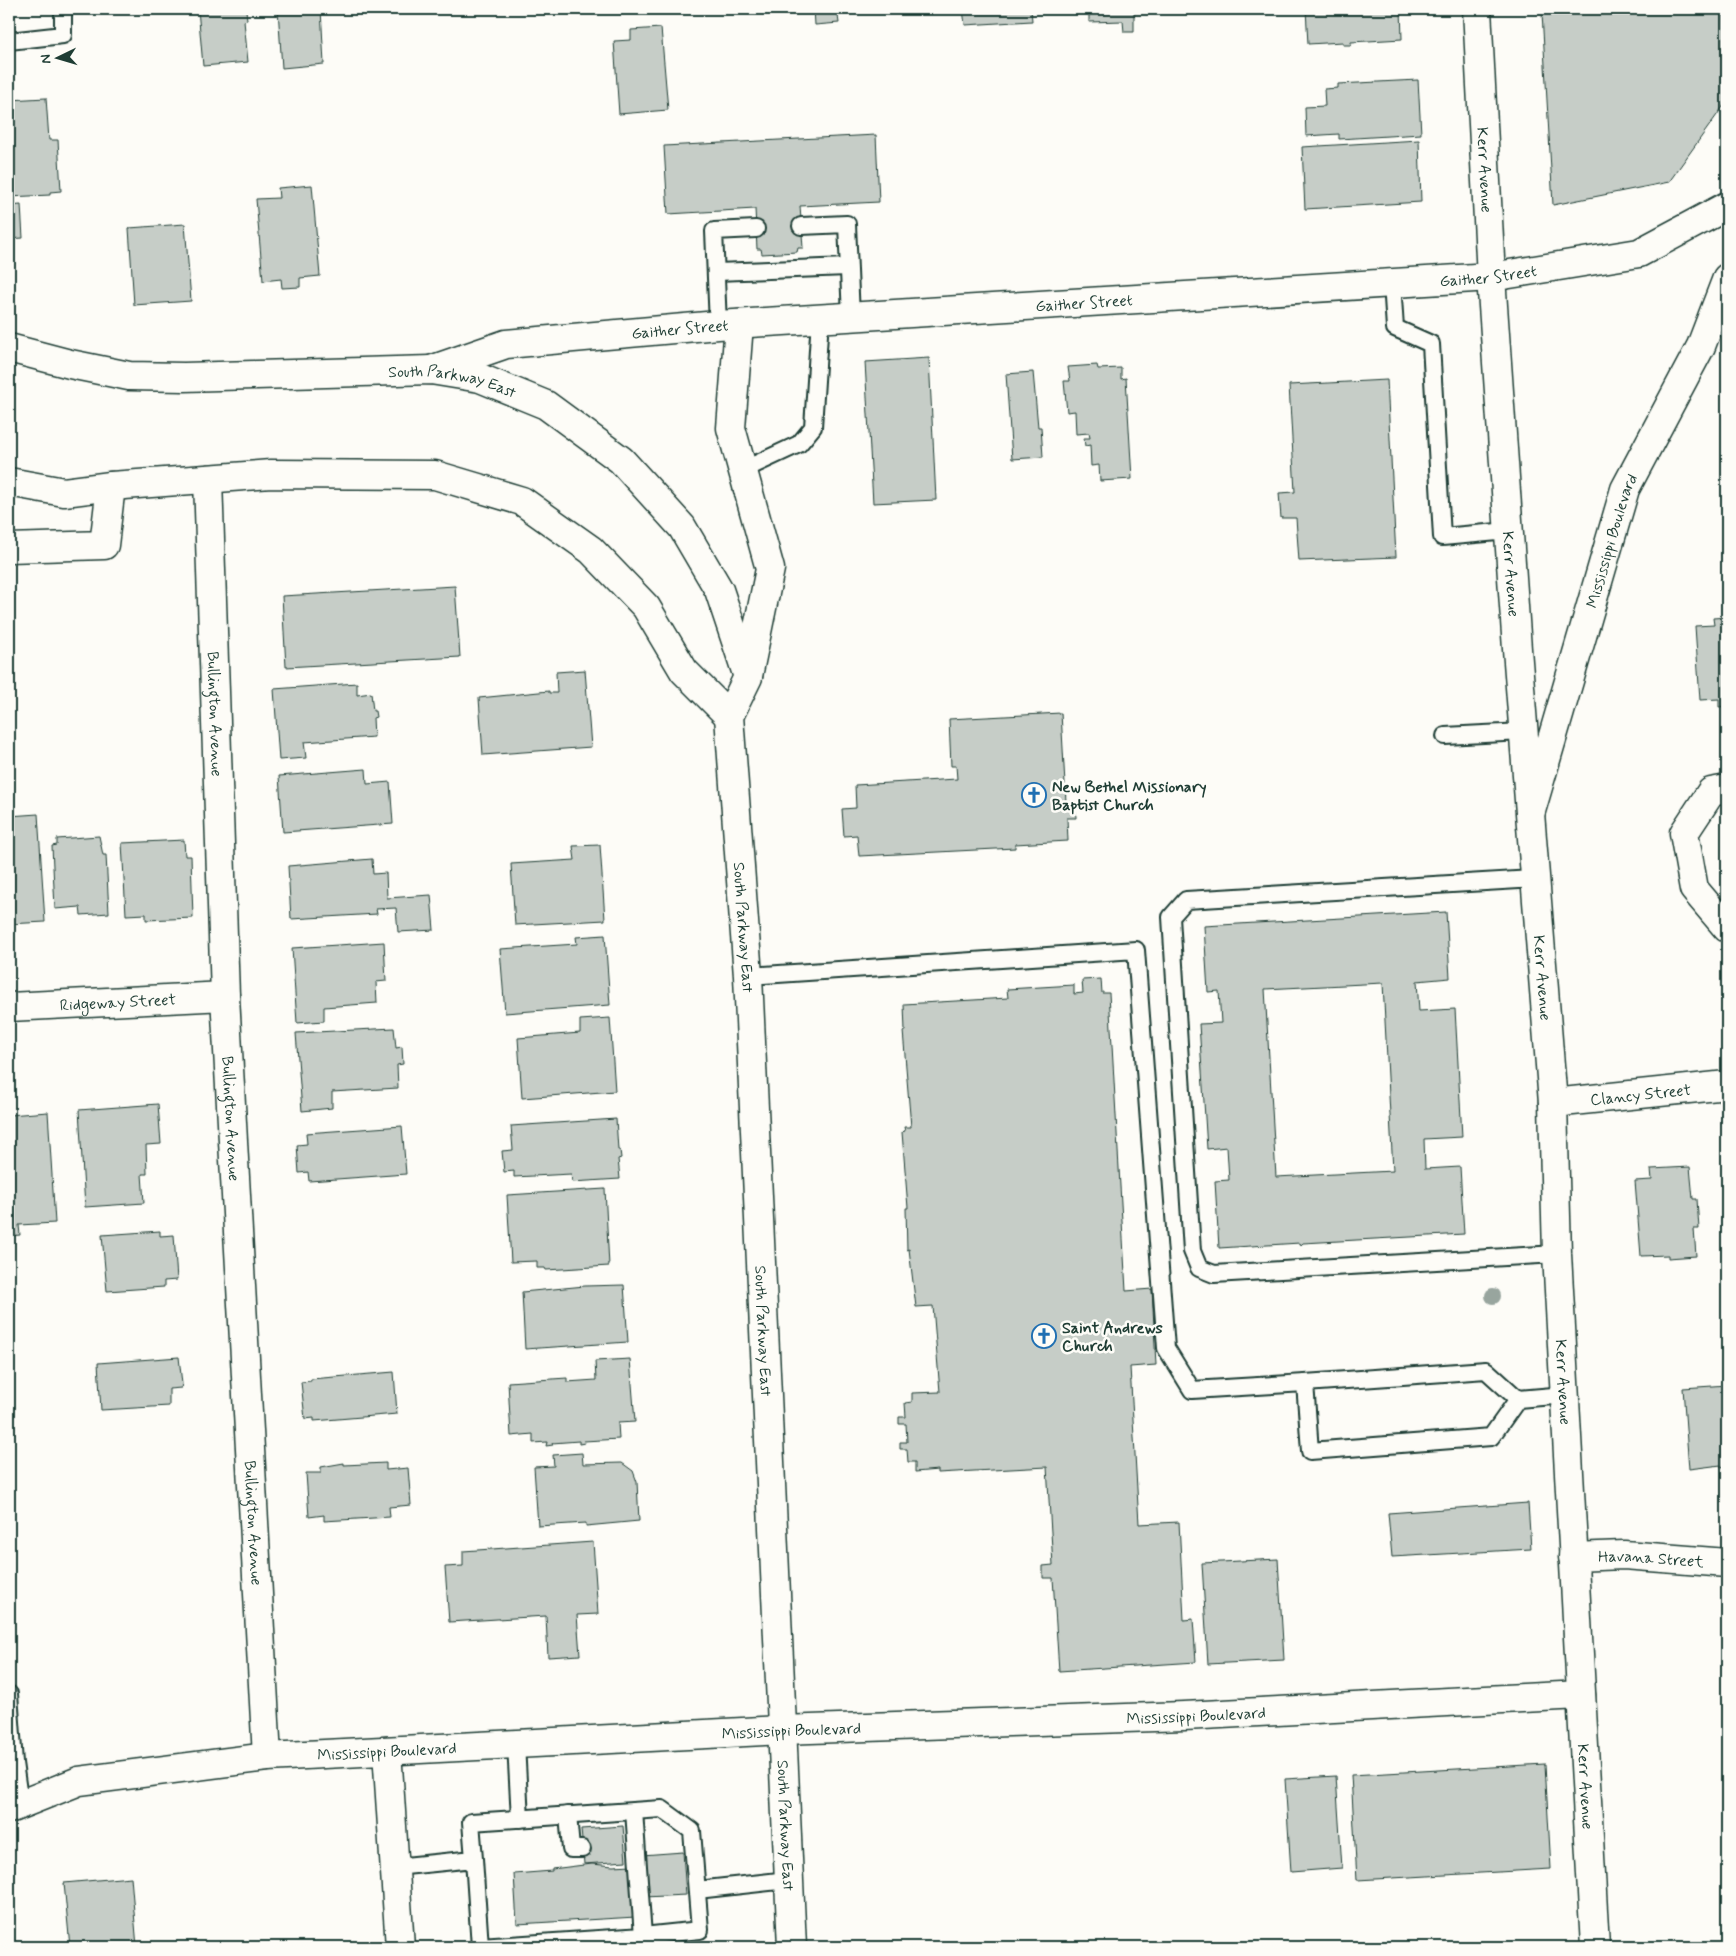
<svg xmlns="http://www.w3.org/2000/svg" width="1736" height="1956" font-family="Mynerve,sans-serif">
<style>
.building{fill:#c6cdc7;stroke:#1f3d34;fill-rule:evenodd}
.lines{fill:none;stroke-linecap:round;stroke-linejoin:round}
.lane-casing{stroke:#1f3d34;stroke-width:20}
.street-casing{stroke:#1f3d34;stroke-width:31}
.secondary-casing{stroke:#1f3d34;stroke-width:31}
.lane{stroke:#fdfcf7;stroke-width:16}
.street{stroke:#fdfcf7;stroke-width:28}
.secondary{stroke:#fdfcf7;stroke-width:28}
.tree{fill:#98a59e}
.labels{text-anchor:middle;stroke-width:5;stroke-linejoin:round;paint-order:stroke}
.street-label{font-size:16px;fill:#1f3d34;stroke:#fdfcf7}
.poi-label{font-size:16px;font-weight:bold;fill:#1f3d34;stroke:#fdfcf7;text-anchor:start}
</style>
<rect width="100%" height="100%" fill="#fdfcf7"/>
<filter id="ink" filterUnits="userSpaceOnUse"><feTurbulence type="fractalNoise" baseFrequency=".02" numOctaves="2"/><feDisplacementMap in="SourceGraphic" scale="10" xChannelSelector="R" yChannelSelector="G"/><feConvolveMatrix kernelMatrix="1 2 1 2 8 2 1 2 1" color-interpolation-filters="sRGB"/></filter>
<g filter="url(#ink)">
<g class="building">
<polygon points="198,9 246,10 247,20 244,21 248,62 203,66"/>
<polygon points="278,9 321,9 324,64 282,68"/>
<polygon points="814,9 837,9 839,23 815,25"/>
<polygon points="963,9 1031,9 1032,21 965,25"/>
<polygon points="1089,9 1134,9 1134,32 1124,32 1123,21 1089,22"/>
<polygon points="1306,9 1401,9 1402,39 1351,42 1351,45 1343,45 1343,42 1308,44"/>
<polygon points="1617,9 1725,9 1727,101 1669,182 1553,205 1542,13"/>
<polygon points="661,28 668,110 619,114 614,41 631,40 631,30"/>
<polygon points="1418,80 1421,134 1339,139 1339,134 1306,136 1305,107 1325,106 1324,89 1338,88 1338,84"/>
<polygon points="46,98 49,140 58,140 61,191 50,192 50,195 9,197 9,100"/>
<polygon points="876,135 879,202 800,206 803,248 798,248 797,252 762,254 761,249 757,249 755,209 668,214 664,146"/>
<polygon points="1419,140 1421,202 1305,209 1302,147"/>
<polygon points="312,185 320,276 300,278 300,287 282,288 281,279 263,281 256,199 279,198 278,188"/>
<polygon points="21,205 23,238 9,239 9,206"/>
<polygon points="185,224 191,301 134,305 129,228"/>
<polygon points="929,358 936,500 873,503 865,362"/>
<polygon points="1097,365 1098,369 1121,368 1121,379 1126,378 1132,479 1100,481 1099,465 1091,466 1090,445 1085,446 1084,438 1090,438 1089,433 1076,434 1075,411 1067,412 1064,381 1070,381 1068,367"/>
<polygon points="1033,372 1038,427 1041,427 1043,457 1012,459 1006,374"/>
<polygon points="1387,380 1396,557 1299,561 1296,518 1281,518 1279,493 1295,492 1289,385"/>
<polygon points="455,586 460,657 286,667 282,596"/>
<polygon points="1727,617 1727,706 1719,707 1719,699 1700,700 1695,626 1714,625 1713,618"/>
<polygon points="585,670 591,747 483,755 479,698 549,691 549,693 557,693 556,672"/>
<polygon points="357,683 357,695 371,693 373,711 375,711 376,717 373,718 374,737 304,742 306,758 279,760 274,689"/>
<polygon points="1061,713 1066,802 1075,802 1076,818 1067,818 1068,841 1015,844 1015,848 859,856 857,835 844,836 842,809 856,808 855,785 957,779 956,766 951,766 949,719"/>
<polygon points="366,769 367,784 390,782 393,824 283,832 279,776"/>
<polygon points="38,814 45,922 9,924 9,816"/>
<polygon points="99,836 103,855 106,855 109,913 81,915 80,907 55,909 52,846 57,845 57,839"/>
<polygon points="184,840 185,856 191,856 193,918 146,920 146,914 126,915 122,843"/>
<polygon points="600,845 605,920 515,925 511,864 575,860 573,846"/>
<polygon points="372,859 373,874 386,873 387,898 431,895 434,930 398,932 396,908 376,909 377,914 291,919 288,866"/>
<path d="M1446,912L1450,978L1417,981L1419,1011L1455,1009L1462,1137L1424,1139L1425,1169L1460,1167L1464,1234L1303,1243L1301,1245L1300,1243L1219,1248L1215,1181L1229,1180L1227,1147L1207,1149L1199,1024L1221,1023L1219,991L1208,992L1204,926ZM1383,983L1393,1171L1276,1177L1265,989Z"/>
<polygon points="605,935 610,1005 505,1013 500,949 577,944 576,937"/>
<polygon points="384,942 386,981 376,982 377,1003 324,1007 324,1021 297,1023 292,948"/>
<polygon points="1101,979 1102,993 1109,993 1126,1291 1152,1289 1156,1365 1130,1367 1139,1524 1179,1522 1184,1620 1193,1619 1196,1662 1059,1671 1053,1578 1043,1578 1043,1566 1053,1565 1047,1467 938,1473 938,1470 915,1472 915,1462 908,1462 907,1449 900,1449 900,1442 907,1442 906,1424 899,1424 899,1417 906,1417 905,1403 912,1402 912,1393 940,1392 933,1306 916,1307 909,1249 907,1250 906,1208 908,1208 902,1132 905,1131 904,1127 911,1127 903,1031 905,1031 904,1004 1008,998 1007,989 1074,985 1074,994 1083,993 1082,980"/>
<polygon points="610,1018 615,1091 522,1098 518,1038 580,1033 580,1020"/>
<polygon points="394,1028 396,1048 402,1047 403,1064 397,1065 398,1088 332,1092 332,1108 302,1111 296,1033"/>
<polygon points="158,1104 161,1144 146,1145 147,1174 142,1174 144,1203 85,1207 79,1110"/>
<polygon points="48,1112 55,1223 19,1225 20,1235 9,1236 9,1115"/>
<polygon points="616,1119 618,1150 620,1150 621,1158 618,1159 620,1179 572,1182 571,1174 514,1177 514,1171 504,1172 502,1151 513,1150 511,1126"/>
<polygon points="402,1126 406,1174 309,1181 308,1172 299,1173 297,1145 307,1144 306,1133"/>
<polygon points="1690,1167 1693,1199 1697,1199 1699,1229 1694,1229 1696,1256 1668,1258 1668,1255 1641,1256 1635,1181 1652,1180 1651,1169"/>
<polygon points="605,1189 609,1266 546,1270 545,1268 537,1268 537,1261 511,1262 507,1195"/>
<polygon points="160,1231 160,1236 174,1235 177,1280 164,1281 164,1287 107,1291 102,1235"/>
<polygon points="624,1285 628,1342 525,1349 522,1292 585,1286"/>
<polygon points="179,1357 182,1384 181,1388 169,1389 169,1406 101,1410 98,1363"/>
<polygon points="630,1359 635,1422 618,1423 619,1439 584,1441 585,1443 579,1444 579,1441 552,1443 553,1445 546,1446 547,1442 533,1443 533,1434 511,1436 508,1382 567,1378 567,1382 596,1380 595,1361"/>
<polygon points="394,1372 397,1414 314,1421 314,1418 305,1419 301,1382 311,1381 311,1379"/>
<polygon points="1727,1385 1727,1466 1721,1467 1721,1465 1689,1469 1683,1388"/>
<polygon points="582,1453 583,1464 622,1463 633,1471 637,1482 639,1521 586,1526 586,1523 538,1526 534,1467 554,1466 553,1455"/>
<polygon points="344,1463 344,1465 386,1463 386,1470 408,1468 411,1505 389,1507 390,1517 324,1521 324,1515 309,1517 306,1473 321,1473 321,1467"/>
<polygon points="1528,1503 1531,1549 1392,1557 1388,1513"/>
<polygon points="593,1542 598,1614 577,1615 580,1655 548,1657 546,1616 449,1622 445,1567 463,1566 463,1551"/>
<polygon points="1278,1559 1284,1660 1208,1664 1202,1563"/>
<polygon points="1545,1764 1551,1869 1357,1880 1351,1775"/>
<polygon points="1336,1776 1342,1868 1291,1872 1285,1779"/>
<polygon points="623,1826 626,1861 584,1864 581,1829"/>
<polygon points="683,1852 686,1895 644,1897 642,1855"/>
<polygon points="592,1864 613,1866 632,1865 636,1917 517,1924 514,1874 552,1871 552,1869"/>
<polygon points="131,1877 137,1947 70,1947 64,1883"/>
</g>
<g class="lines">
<defs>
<g id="lane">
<polyline points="9,41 63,35 63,9"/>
<polyline points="801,226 847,224 851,317"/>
<polyline points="716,272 848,267"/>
<polyline points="1392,283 1395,328 1431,344 1442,537 1509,531"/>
<polyline points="718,325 714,231 756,229"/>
<polyline points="743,470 799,444 813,427 820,319"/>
<polyline points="1445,736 1523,732"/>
<polyline points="1534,879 1186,900 1171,917 1192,1251 1199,1268 1214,1274 1557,1254"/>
<polyline points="748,976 1136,950 1166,1348 1192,1390 1305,1383"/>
<polyline points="1518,1399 1491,1437 1310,1451 1305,1383 1486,1370 1518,1399 1565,1395"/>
<polyline points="9,1694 14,1763 20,1805"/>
<polyline points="516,1744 520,1819"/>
<polyline points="634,1811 643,1936"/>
<polyline points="568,1815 571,1849 582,1849"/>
<polyline points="395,1867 474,1859 480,1947 643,1936 700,1930 692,1831 662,1809 471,1822 474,1859"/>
<polyline points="697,1890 788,1880"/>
</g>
<g id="street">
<path id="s1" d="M431,370L506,344L718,325L1491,277L1639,253L1727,206"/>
<path id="s2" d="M208,479L225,996L267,1757"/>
<polyline points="9,548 104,545 111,486"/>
<polyline points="1727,789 1711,792 1684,833 1694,889 1727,928"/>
<path id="s3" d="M1531,811L1625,489L1701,346L1727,278"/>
<path id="s4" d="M9,1007L225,996"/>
<path id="s5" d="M1553,1103L1727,1085"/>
<path id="s6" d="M1573,1557L1624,1555L1727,1563"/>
<polyline points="387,1751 400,1947"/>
</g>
<g id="secondary">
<path id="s7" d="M1477,9L1491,277L1517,649L1553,1103L1557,1254L1595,1947"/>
<polyline points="739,324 731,428 770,569 748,676"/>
<path id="s8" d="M9,348L70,364L129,376L184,377L431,370L480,378L546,405L621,460L682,527L719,590L748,677L729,716L748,976L792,1947"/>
<polyline points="9,482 64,492 111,486 271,474 435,475 522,501 591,550 646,607 684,671 729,716"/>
<path id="s9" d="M9,1809L79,1781L267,1757L782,1730L1184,1716L1581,1695"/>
</g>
</defs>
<use href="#lane" class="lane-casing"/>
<use href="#street" class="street-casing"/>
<use href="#secondary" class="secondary-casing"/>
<use href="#lane" class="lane"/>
<use href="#street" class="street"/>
<use href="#secondary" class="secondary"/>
</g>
<circle class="tree" cx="1493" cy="1296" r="8"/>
</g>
<defs>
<symbol id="church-ring" viewBox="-11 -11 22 22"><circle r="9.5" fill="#fdfcf7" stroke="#1f6fb2" stroke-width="1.5"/><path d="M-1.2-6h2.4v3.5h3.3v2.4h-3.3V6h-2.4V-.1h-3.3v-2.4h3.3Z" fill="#1f6fb2"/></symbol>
</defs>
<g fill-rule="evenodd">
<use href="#church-ring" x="1020" y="781" width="28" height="28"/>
<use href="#church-ring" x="1030" y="1322" width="28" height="28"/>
</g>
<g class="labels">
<g class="street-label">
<text dy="6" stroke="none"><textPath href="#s7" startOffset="161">Kerr Avenue</textPath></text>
<text dy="6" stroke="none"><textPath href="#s1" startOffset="1064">Gaither Street</textPath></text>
<text dy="6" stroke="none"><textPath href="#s1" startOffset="659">Gaither Street</textPath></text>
<text dy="6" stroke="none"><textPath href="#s1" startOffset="254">Gaither Street</textPath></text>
<text dy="6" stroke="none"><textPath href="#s8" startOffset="448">South Parkway East</textPath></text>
<text dy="6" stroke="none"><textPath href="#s3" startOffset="282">Mississippi Boulevard</textPath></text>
<text dy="6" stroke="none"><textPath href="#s7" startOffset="566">Kerr Avenue</textPath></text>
<text dy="6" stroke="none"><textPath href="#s2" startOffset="235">Bullington Avenue</textPath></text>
<text dy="6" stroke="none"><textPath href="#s8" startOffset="1150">South Parkway East</textPath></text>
<text dy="6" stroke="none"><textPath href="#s7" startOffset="971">Kerr Avenue</textPath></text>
<text dy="6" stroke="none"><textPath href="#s4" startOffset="109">Ridgeway Street</textPath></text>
<text dy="6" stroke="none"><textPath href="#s5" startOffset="88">Clancy Street</textPath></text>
<text dy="6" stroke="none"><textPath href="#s2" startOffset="640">Bullington Avenue</textPath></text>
<text dy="6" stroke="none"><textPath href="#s8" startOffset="1554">South Parkway East</textPath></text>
<text dy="6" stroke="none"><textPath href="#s7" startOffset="1376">Kerr Avenue</textPath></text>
<text dy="6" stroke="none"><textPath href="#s2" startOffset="1045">Bullington Avenue</textPath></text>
<text dy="6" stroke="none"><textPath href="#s6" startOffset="78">Havana Street</textPath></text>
<text dy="6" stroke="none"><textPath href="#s9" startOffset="1195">Mississippi Boulevard</textPath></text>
<text dy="6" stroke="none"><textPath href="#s9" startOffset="790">Mississippi Boulevard</textPath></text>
<text dy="6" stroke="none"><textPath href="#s9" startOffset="385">Mississippi Boulevard</textPath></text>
<text dy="6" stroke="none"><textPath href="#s7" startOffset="1781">Kerr Avenue</textPath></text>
<text dy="6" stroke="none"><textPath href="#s8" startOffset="2049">South Parkway East</textPath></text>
</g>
<g class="poi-label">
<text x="1052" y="792">New Bethel Missionary<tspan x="1052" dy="18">Baptist Church</tspan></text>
<text x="1062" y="1333">Saint Andrews<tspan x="1062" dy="18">Church</tspan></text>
</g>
</g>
<rect width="1736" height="1956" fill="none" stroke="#fdfcf7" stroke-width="30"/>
<rect x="15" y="15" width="1706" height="1926" fill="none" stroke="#1f3d34" stroke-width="2" filter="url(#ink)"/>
<g transform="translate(58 58) rotate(265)" stroke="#fdfcf7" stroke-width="4" paint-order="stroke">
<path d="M0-4L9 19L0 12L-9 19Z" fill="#1f3d34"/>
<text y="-8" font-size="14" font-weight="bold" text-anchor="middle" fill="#1f3d34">N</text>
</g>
</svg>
